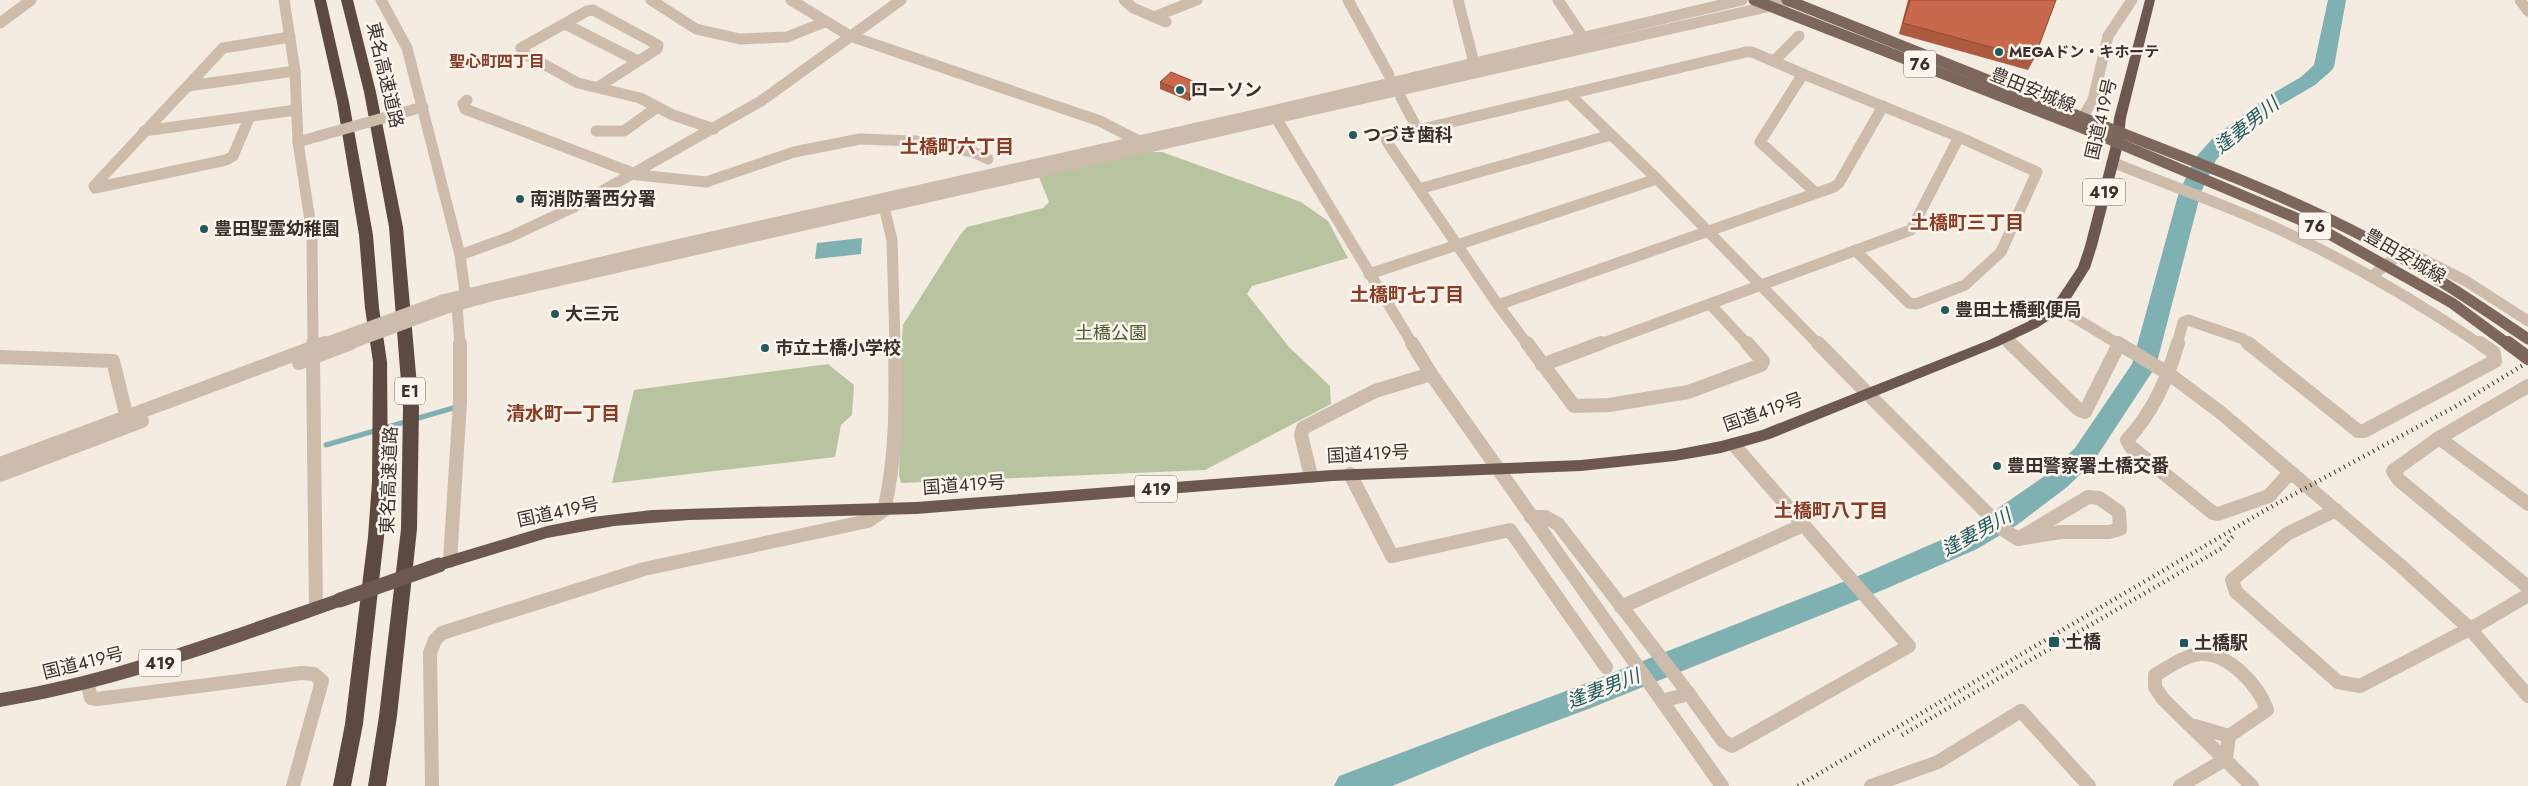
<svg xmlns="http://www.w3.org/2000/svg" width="2528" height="786" font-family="Jost,'Noto Sans JP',sans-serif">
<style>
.green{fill:#b8c4a0}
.water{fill:#7fb0b2}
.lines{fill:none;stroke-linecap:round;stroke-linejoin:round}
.stream{stroke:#7fb0b2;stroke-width:5}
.river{fill:#7fb0b2;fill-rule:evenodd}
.minor-far1{stroke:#cdbbac;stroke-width:11}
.minor{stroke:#cdbbac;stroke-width:14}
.tertiary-far1{stroke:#cdbbac;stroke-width:11}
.tertiary{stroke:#cdbbac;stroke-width:14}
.primary{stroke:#7d675c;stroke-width:11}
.trunk{fill:#6c584f;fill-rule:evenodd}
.motorway{fill:#5c4a42;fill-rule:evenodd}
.rail{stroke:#3b302b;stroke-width:4.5;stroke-dasharray:1 4.5;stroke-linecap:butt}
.minor-bridge{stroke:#cdbbac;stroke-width:11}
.tertiary-bridge-far1{stroke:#cdbbac;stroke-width:11}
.tertiary-bridge{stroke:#cdbbac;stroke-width:14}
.primary-bridge-far1{stroke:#7d675c;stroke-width:11}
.primary-bridge{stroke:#7d675c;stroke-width:14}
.trunk-bridge{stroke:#6c584f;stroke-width:15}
.wall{fill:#ac5a40}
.shaded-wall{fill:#8c4a34}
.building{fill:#c8694b;stroke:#8c4a34}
.poi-dot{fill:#1f5a5e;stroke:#fbf5ee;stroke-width:2}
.labels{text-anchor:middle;stroke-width:5;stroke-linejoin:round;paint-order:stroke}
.far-poi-label{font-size:15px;font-weight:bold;fill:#3b302b;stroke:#fbf5ee;text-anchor:start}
.far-neighbourhood-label{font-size:16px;font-weight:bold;fill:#8c3b22;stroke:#fbf5ee}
.shield{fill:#fbf5ee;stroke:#756b66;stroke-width:1}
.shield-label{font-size:16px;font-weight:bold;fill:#3b302b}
.street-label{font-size:18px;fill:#3b302b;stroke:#fbf5ee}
.poi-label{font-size:18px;font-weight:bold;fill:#3b302b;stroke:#fbf5ee;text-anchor:start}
.park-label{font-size:18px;fill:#4a5a2e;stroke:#fbf5ee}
.water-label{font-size:19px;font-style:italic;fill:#1f5a5e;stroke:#fbf5ee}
.neighbourhood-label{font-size:19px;font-weight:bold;fill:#8c3b22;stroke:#fbf5ee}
</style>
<rect width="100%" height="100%" fill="#f4ebe1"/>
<g class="green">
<polygon points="1145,152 1162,152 1301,202 1328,221 1348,258 1252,286 1247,294 1289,347 1330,386 1331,404 1205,470 901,483 899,476 902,366 895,353 902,339 903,325 960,235 967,227 1043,208 1049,202 1039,177"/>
<polygon points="828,364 854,385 852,415 841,425 835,457 612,483 634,390"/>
</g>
<polygon class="water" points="862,238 861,254 815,259 817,243"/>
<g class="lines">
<polyline class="stream" points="326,445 453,408"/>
<polygon class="river" points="2328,0 2346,0 2334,67 2331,71 2315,85 2279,106 2227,148 2216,160 2201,192 2156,366 2093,462 2067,487 2017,525 1977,549 1883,590 1591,708 1484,748 1402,782 1392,786 1334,786 1339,776 1574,688 1863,574 1957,533 1997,509 2049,473 2075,448 2132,364 2179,192 2196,157 2213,138 2265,98 2301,77 2314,65"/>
<g class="minor-far1">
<polyline points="284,0 295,71 298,142 312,234 313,345"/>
<polyline points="381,0 407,48 460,255"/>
<polyline points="651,0 696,29 740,39 787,37 825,22"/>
<polyline points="791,0 850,36 1100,121 1137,140"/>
<polyline points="1124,0 1133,8 1166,22"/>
<polyline points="1348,0 1389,75"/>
<polyline points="1458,0 1474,63"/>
<polyline points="1558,0 1582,36"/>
<polyline points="2520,0 2528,11"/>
<polyline points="1156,16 1197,0"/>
<polyline points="0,23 31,0"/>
<polyline points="565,24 638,61"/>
<polyline points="1774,61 1799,36"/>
<polyline points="188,86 295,71"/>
<polyline points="598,87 657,49 658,45 593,10 587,11 521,48 523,53 578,83 640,98 673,115 714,129"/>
<polyline points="1569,94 1746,52 1752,52 1803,74"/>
<polyline points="1401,98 1418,130 1569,94 1657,179 1819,345"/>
<polyline points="467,100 463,104 465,109 638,175 706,182 794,152 860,139 915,141 973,152 988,159"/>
<polyline points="401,113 423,107"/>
<polyline points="250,116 233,156 226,160 95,188 94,186 223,48 290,37"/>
<polyline points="2082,118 2093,100 2108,36 2132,0"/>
<polyline points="1418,130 1386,138 1387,142 1498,305 1528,345"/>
<polyline points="144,131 296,110"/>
<polyline points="596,131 624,131 656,108"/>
<polyline points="298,142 319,136"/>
<path d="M2112,162C2166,184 2221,203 2274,227C2346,260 2415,300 2481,345"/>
<polyline points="1419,189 1611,135"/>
<polyline points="1816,193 1760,142 1803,74 1959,137 2037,172 2001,252 1965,285 1916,304 1909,303 1855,250"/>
<polyline points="574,207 761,101 901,0"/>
<polyline points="1369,274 1657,179"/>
<polyline points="2372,276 2405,250 2466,281 2528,321"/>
<polyline points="1710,304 1748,345"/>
<polyline points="1498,305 1834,187 1839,183 1883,106"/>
<polyline points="457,306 460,345"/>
<polyline points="2004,338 2011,345"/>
<polyline points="1598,345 1911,230 1959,137"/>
<polyline points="2177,345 2183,322 2188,320 2243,339 2250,345"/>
</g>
<g class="minor">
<polyline points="313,343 313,358"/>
<polyline points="1527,343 1574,406 1609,405 1688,392 1761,365 1763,361 1747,343"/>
<polyline points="1818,343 1868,394"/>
<polyline points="2010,343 2078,409 2085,412 2119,344"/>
<path d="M2178,343C2167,380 2153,412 2127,440L2131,447L2213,513L2218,514L2269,496L2285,478L2293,474"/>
<polyline points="2248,343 2358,431 2364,431 2495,361 2494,353 2480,343"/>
<polyline points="0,357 113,361 127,418"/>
<polyline points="1542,365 1601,343"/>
<polyline points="2528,386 2439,438 2393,471 2399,480 2528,587"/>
<polyline points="2439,438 2528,504"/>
<polyline points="1350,474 1392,556 1510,530 1606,667"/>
<polyline points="1311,476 1301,435 1303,428 1375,391 1431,374"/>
<polygon points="2088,497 2099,498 2119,512 2120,529 2109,532 2061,532 2018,539"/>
<polyline points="2336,510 2287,534 2232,580 2236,592 2338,682 2360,686 2479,624 2528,595"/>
<polyline points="1531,517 1545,517 1558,524 1689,694"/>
<polyline points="2004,530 2018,539"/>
<polyline points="450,561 460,402 460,343"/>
<polyline points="1621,607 1803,525"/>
<polyline points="88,685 91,698 97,699 301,673 314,674 322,681 293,786"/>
<polyline points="1669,699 1689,694 1723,741 1732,746 1909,646 1734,445"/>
<polyline points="2195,726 2229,736"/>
<path d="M2226,759L2229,736L2267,710C2259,686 2229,653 2201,654C2185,655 2169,667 2155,675V687L2163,699L2252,786"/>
<polyline points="432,786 430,653 435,640 442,633 644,569 868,521 884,510"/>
<polyline points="1871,786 1938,762 2021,711 2089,786"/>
<polyline points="2180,786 2226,759"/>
</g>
<g class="tertiary-far1">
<polyline points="1273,113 1413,345"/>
<polyline points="884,207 892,240 895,345"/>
<polyline points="465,293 460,255 510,237 574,207"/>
<polyline points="442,300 636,254 1272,111 1742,0"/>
<polyline points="2057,307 2120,345"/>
<polyline points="444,309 491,296 1797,0"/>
<polyline points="321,345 331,341"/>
</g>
<g class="tertiary">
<polyline points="1412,343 1431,374 1722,786"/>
<polyline points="2118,343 2169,374 2220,412 2401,566 2470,629 2528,696"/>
<polyline points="313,358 316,608"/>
<polyline points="299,363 330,351"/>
<polyline points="1868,394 2004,530"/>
<polyline points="0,464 325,343"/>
<polyline points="0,475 142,421"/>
<path d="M884,510C897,457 896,398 895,343"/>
</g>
<g class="primary">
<polyline points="1754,0 2085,129"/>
<polyline points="1787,0 2091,121"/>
</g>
<g class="trunk">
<polygon points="2145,0 2155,0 2126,118 2123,145 2097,246 2090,268 2068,303 2054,317 2037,328 1999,346 1770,439 1721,453 1675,461 1581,471 1332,481 916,514 689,520 614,526 547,538 439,571 434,570 431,565 434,560 547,526 592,517 652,510 916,502 1332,470 1581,460 1675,450 1721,441 1762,430 1989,340 2027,322 2044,311 2058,297 2078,267 2085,246 2111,145 2114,118"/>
<path d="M340,593L345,595L348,600L345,605C232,645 119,688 0,707V693C118,674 227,631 340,593Z"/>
</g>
<g class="motorway">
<polygon points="314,0 326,0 349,102 373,235 379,308 387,362 388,482 384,537 363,724 351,786 333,786 345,724 368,537 372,482 373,362 365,308 359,235 337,102"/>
<polygon points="341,0 353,0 376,92 403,227 419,408 417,529 397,716 386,786 368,786 379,716 401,529 403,408 389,227 364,92"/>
</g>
<g class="rail">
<polyline points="1902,735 2222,548 2235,534"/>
<polyline points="1798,786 2269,508 2456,406 2528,362"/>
</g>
<polyline class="minor-bridge" points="319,136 401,113"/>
<g class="tertiary-bridge-far1">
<polyline points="331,341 443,300"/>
<polyline points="347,345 444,309"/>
</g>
<polyline class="tertiary-bridge" points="330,351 351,343"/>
<g class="primary-bridge-far1">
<path d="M2091,121C2172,153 2255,183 2333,221C2402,254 2465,296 2528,339"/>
<polyline points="2085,129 2315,226 2452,303 2509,345"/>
</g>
<polyline class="primary-bridge" points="2508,343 2528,358"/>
<polyline class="trunk-bridge" points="340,600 439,565"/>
</g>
<g class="wall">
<polygon points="1908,0 2056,0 2034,59 2028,70 1899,34"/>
<polygon points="1160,82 1200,91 1189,101 1160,89"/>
</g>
<polygon class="shaded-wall" points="1200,84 1200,91 1189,101 1189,94"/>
<g class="building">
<polygon points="1910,0 2056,0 2034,59 1903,23"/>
<polygon points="1171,72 1200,84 1189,94 1160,82"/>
</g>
<g class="poi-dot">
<circle cx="1999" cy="52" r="5"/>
<circle cx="1180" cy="90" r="5"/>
<circle cx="1353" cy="135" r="5"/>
<circle cx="520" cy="199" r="5"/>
<circle cx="204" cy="229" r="5"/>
<circle cx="1945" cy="310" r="5"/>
<circle cx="555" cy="314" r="5"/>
<circle cx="765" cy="348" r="5"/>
<circle cx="1997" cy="466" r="5"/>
<rect x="2048" y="636" width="12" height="12" rx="2.5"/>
<rect x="2179" y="638" width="10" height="10" rx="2.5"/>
</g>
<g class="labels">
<g class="far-poi-label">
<text x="2009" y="57">MEGAドン・キホーテ</text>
</g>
<g class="far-neighbourhood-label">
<text x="497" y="67">聖心町四丁目</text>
</g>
<g class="shield">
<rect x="1904" y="50.5" width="32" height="27" rx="4"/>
<rect x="2083" y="178.5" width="42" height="27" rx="4"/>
<rect x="2299" y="212.5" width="32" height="27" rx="4"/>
<rect x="395" y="377.5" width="30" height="27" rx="4"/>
<rect x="1135" y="475.5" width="42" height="27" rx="4"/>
<rect x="139" y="649.5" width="42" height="27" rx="4"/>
</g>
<g class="shield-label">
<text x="1920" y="70">76</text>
<text x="2104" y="198">419</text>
<text x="2315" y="232">76</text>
<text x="410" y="397">E1</text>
<text x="1156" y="495">419</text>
<text x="160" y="669">419</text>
</g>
<g class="street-label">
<text transform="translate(385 75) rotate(77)" y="6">東名高速道路</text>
<text transform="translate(2033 90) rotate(22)" y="6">豊田安城線</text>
<text transform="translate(2101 119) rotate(-77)" y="6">国道419号</text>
<text transform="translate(2405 256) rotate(30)" y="6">豊田安城線</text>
<text transform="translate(1763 412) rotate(-19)" y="6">国道419号</text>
<text transform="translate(1368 454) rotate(-3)" y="6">国道419号</text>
<text transform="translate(389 480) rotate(-88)" y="6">東名高速道路</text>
<text transform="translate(964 485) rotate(-4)" y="6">国道419号</text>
<text transform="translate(558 512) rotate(-12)" y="6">国道419号</text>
<text transform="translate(83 663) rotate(-14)" y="6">国道419号</text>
</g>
<g class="poi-label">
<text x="1190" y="96">ローソン</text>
<text x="1363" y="141">つづき歯科</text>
<text x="530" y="205">南消防署西分署</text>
<text x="214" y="235">豊田聖霊幼稚園</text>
<text x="1955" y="316">豊田土橋郵便局</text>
<text x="565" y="320">大三元</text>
<text x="775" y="354">市立土橋小学校</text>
<text x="2007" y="472">豊田警察署土橋交番</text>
<text x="2065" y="648">土橋</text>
<text x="2194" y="649">土橋駅</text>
</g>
<g class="park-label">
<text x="1111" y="339">土橋公園</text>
</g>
<g class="water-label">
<text transform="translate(2246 125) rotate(-39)" y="7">逢妻男川</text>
<text transform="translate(1976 532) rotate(-29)" y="7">逢妻男川</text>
<text transform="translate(1603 688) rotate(-21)" y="7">逢妻男川</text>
</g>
<g class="neighbourhood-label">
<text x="957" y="153">土橋町六丁目</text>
<text x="1967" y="229">土橋町三丁目</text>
<text x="1407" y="301">土橋町七丁目</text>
<text x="563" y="420">清水町一丁目</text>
<text x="1831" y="517">土橋町八丁目</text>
</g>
</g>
</svg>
